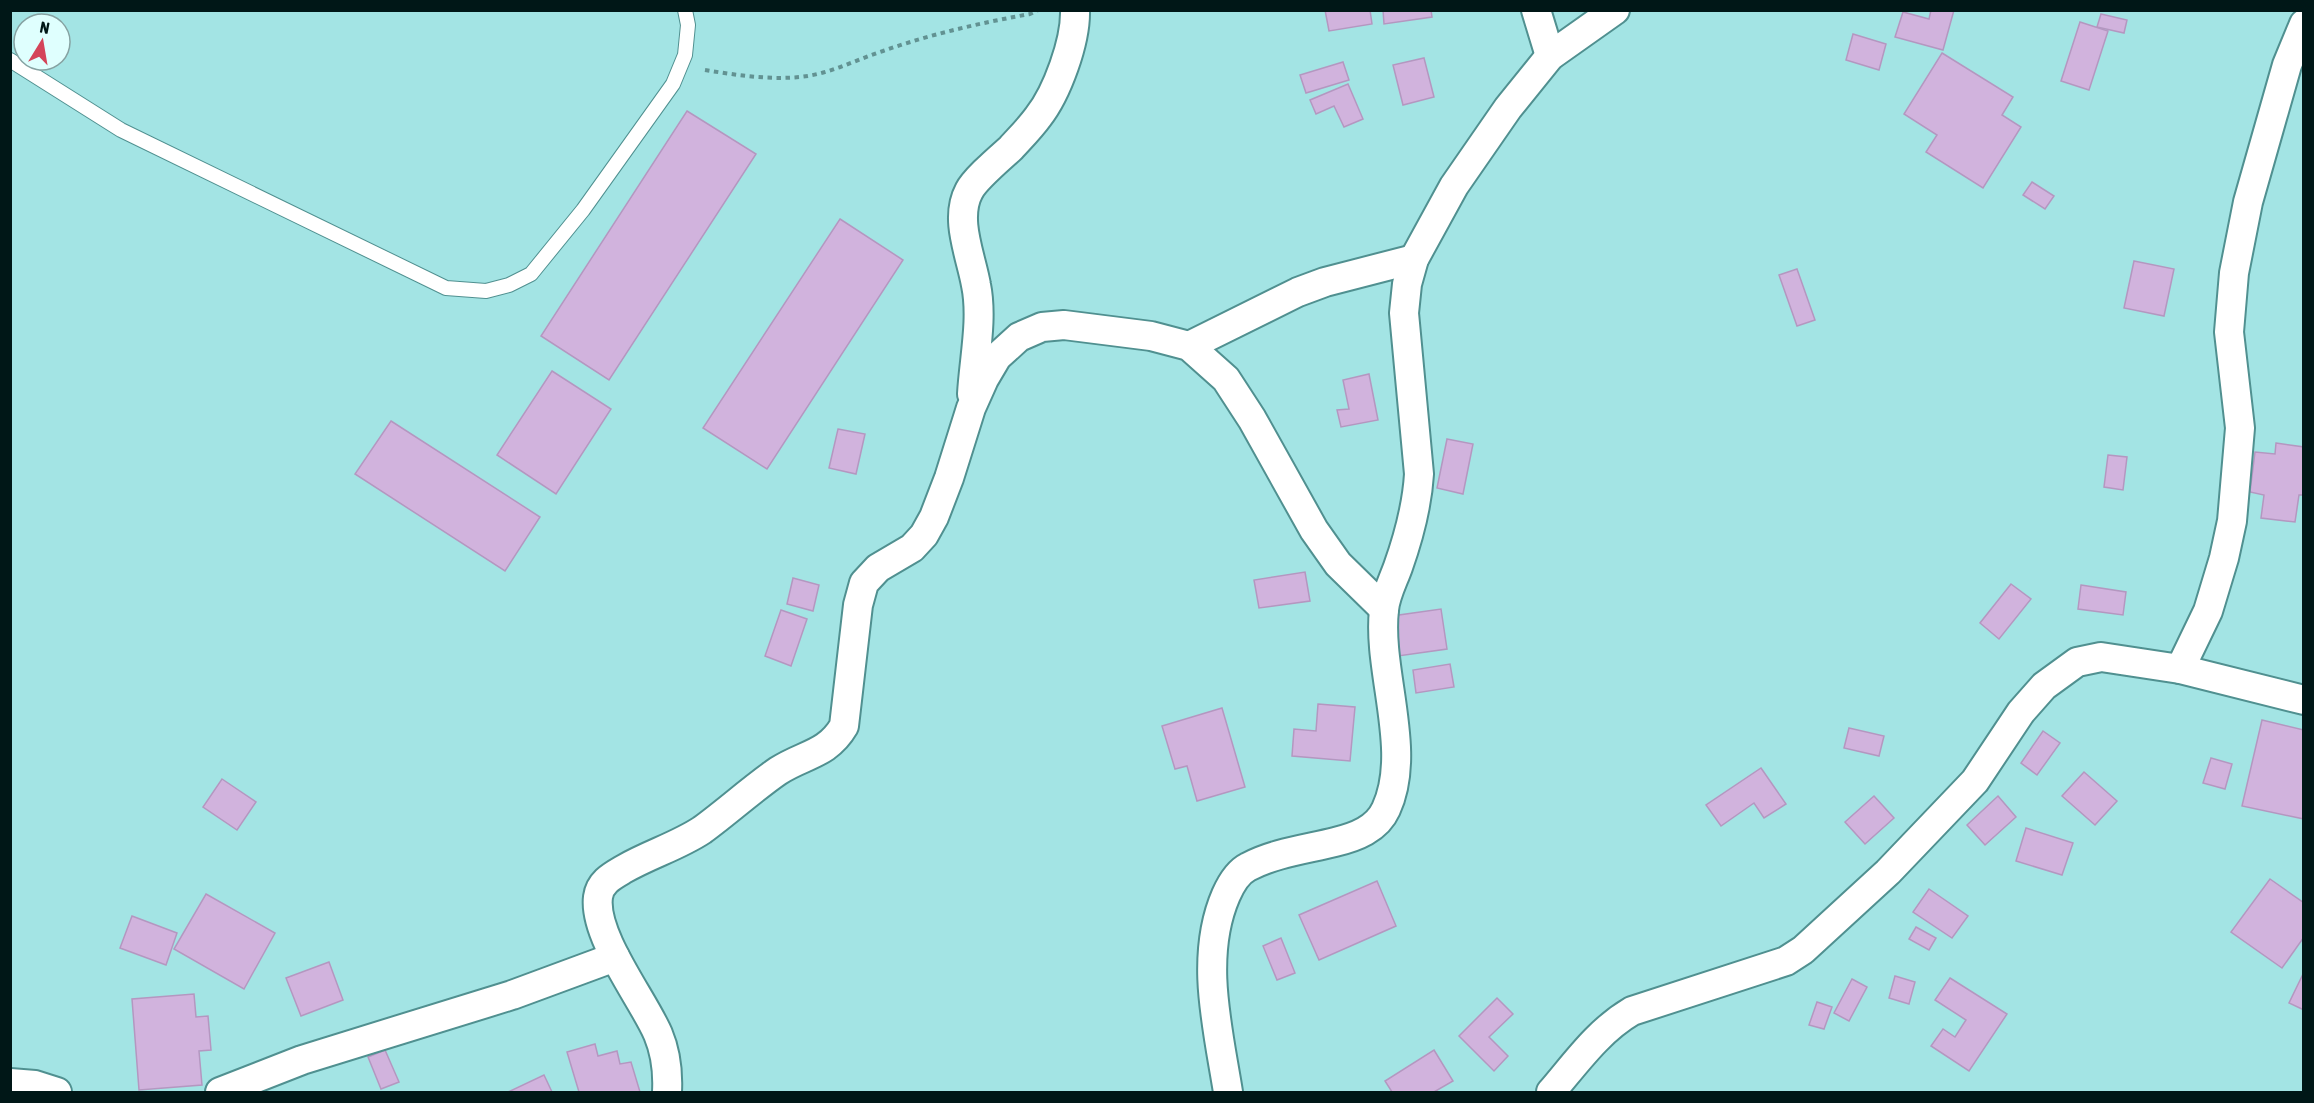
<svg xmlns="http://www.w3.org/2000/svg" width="2314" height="1103" font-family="'Asap Condensed',sans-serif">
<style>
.building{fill:#d1b3dd;stroke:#b497c0;stroke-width:1.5}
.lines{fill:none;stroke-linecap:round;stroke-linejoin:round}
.lane-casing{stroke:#509090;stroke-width:16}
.street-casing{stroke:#509090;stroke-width:32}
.path{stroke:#629292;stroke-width:4;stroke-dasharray:4.5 4.5;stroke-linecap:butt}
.lane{stroke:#fff;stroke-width:14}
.street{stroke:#fff;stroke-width:28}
</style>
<rect width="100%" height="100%" fill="#a3e4e4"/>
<g class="building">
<polygon points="1325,10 1370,10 1372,24 1329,31"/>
<polygon points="1383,10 1431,10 1432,17 1384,24"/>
<polygon points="1931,10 1954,10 1943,50 1895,37 1903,12 1929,19"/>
<polygon points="2101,14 2127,20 2124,33 2097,27"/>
<polygon points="2080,22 2108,31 2089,90 2061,81"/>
<polygon points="1853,34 1886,44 1879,70 1846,60"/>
<polygon points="1942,53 2013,97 2002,115 2021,127 1983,188 1926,152 1937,135 1904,114"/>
<polygon points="1424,58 1434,97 1403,105 1393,65"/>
<polygon points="1343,62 1349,80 1306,93 1300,75"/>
<polygon points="1348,84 1363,119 1344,127 1334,106 1316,114 1310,100"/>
<polygon points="687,111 756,154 609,380 541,336"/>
<polygon points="2032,182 2054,196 2045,209 2023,195"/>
<polygon points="840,219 903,260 767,469 703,428"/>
<polygon points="2134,261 2174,269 2164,316 2124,308"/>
<polygon points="1797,269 1815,320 1797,326 1779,275"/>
<polygon points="552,371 611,409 556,494 497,455"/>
<polygon points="1369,374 1378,420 1341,427 1337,410 1349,409 1343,380"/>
<polygon points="391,421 540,517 505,571 355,474"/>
<polygon points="838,429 865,434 856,474 829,468"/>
<polygon points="1447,439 1473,444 1463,494 1437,488"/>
<polygon points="2276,443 2304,447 2304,495 2299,495 2295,522 2261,518 2264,495 2250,492 2255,452 2275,454"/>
<polygon points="2108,455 2127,457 2123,490 2104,487"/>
<polygon points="1305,572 1310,601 1259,608 1254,580"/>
<polygon points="793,578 819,585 813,611 787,604"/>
<polygon points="2011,584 2031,599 1999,639 1980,623"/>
<polygon points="2081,585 2126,592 2123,615 2078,609"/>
<polygon points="1441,609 1447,649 1398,656 1392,616"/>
<polygon points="781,610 807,619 791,666 765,656"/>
<polygon points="1450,664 1454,687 1416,693 1413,670"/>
<polygon points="1318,704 1355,707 1350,761 1292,756 1294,729 1316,731"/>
<polygon points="1222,708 1245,787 1197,801 1187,766 1175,769 1162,726"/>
<polygon points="2262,720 2304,730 2304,819 2242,806"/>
<polygon points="1849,728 1884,736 1879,756 1844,748"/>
<polygon points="2043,731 2060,743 2037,775 2021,763"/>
<polygon points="2211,758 2232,764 2225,789 2203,783"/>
<polygon points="1761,768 1786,804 1764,818 1754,803 1721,826 1706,805"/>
<polygon points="2084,772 2117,801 2095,825 2062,796"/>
<polygon points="222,779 256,802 237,830 203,807"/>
<polygon points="1874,796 1894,818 1865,844 1845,822"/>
<polygon points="1998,796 2016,817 1985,845 1967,825"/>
<polygon points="2026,828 2073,843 2062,875 2016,861"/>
<polygon points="2270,879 2304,903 2304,937 2282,968 2231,932"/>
<polygon points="1377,881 1396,926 1319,960 1299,915"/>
<polygon points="1929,889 1968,916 1952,938 1913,912"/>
<polygon points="206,894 275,933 244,989 174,949"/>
<polygon points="132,916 177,933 166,965 120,948"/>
<polygon points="1916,927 1936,938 1929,950 1909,939"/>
<polygon points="1281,938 1295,973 1277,980 1263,946"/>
<polygon points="329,962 343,1000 301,1016 286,978"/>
<polygon points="2304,972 2304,1010 2289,1003"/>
<polygon points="1895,976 1915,982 1909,1004 1889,998"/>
<polygon points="1950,978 2007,1014 1969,1071 1931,1046 1943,1029 1955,1037 1966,1020 1935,1000"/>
<polygon points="1852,979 1867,987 1849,1021 1834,1013"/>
<polygon points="194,994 196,1017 208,1016 211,1050 199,1051 202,1085 139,1090 132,999"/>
<polygon points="1497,998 1513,1014 1489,1037 1508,1056 1494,1071 1459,1036"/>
<polygon points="1817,1002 1832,1007 1824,1029 1809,1025"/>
<polygon points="595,1044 598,1056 617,1051 620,1064 631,1062 640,1092 579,1092 567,1052"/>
<polygon points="385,1050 399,1082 381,1089 368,1057"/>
<polygon points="1434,1050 1453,1081 1434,1092 1392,1092 1385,1081"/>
<polygon points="544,1075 552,1092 508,1092"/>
</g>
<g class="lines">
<defs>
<polyline id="lane" points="10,60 121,130 446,288 486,291 509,285 531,274 583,210 673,84 685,55 688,25 685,10"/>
<g id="street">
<polyline points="1536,10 1550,56"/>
<polyline points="1189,346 1298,292 1325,282 1414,259"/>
<path d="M972,394C974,359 983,319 976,285C971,256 954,219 969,191C975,179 1000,158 1011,148C1020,138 1030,128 1038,117C1057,93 1076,41 1075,10"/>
<polyline points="2180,669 2208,611 2224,558 2232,521 2240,428 2229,332 2234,273 2248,202 2287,65 2304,24"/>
<polyline points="10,1083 35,1085 57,1092"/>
<polyline points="220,1092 302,1060 512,995 615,957"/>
<path d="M667,1092C668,1073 666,1053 658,1034C643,999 593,936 598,897C600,882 612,876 624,869C650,854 678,846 702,830C728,811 752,789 778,771C804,754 827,755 844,726L858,605L864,583L878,568L912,548L924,535L934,517L949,478L971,408L984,379L997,357L1019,337L1042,327L1064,325L1151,336L1189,346L1226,379L1252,419L1314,530L1338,564L1384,609"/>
<path d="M1228,1092C1218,1029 1199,957 1226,895C1230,886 1238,872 1248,867C1274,853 1307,849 1335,842C1356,837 1377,829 1386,809C1413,751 1377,671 1384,610C1385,596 1393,581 1398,567C1409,536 1417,507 1419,474L1404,313L1407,284L1414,259L1454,186L1508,108L1550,56L1615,10"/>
<path d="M1551,1092C1576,1063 1598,1031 1632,1011L1786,961L1803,950L1888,872L1975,781L2021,712L2044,686L2077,662L2101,657L2180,669L2304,700"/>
</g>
</defs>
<use href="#lane" class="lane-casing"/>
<use href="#street" class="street-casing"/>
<path class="path" d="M705,70C736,75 768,80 800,77C830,74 855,60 883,51C931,34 980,23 1030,14L1038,10"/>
<use href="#lane" class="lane"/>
<use href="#street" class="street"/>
</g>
<rect width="2314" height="1103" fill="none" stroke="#001717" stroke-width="24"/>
<g transform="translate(42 42) rotate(11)"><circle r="28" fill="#dffffe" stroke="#86a2a2" stroke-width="1.5"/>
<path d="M0-4.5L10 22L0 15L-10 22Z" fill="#d44459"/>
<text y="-9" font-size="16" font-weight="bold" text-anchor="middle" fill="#001717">N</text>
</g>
</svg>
